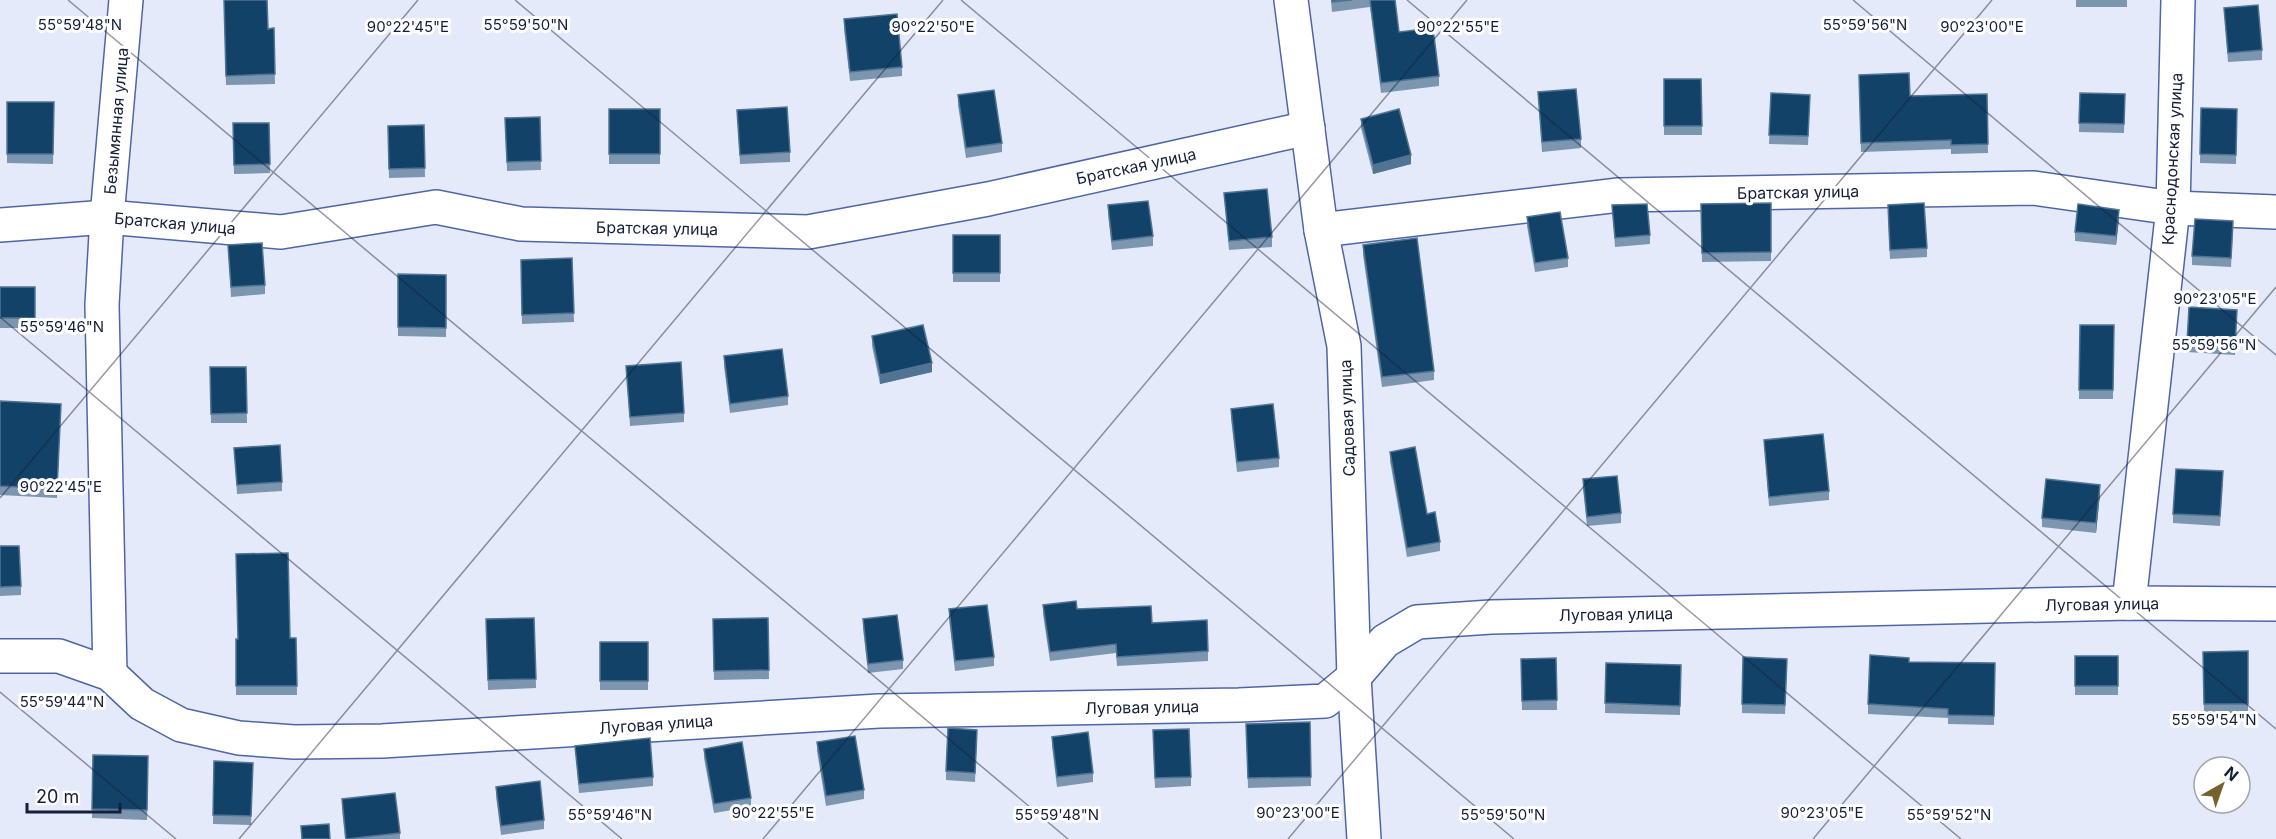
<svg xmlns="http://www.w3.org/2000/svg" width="2276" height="839" font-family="Inter,sans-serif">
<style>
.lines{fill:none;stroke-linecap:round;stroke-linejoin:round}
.minor-casing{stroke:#4f66a6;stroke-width:36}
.minor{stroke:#fff;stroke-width:33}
.wall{fill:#7c96b0}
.shaded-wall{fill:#527494}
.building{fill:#134268;stroke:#527494;stroke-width:1.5}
.ticks{fill:none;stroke:#161f39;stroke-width:1.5;stroke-opacity:0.45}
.labels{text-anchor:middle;stroke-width:6;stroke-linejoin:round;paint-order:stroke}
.street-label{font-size:16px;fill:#161f39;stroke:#fff}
.ticks-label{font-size:15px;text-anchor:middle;fill:#161f39;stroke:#fff;stroke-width:6;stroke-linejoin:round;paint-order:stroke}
</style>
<rect width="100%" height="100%" fill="#e4eaf9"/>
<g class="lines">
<defs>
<g id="minor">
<polyline points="1291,0 1321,230 1344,346 1354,677 1364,839"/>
<polyline points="0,225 107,217 281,232 436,207 521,224 808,232 988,199 1308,128"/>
<polyline points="1321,230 1619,195 2034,188 2173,208 2276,212"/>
<polyline points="2129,603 2173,208 2178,0"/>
<polyline points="0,656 59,656 110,674 142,704 181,725 239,738 294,742 382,741 879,711 1239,705 1325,701 1354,677 1385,641 1417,622 1491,617 2129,603 2276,604"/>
<polyline points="110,674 102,305 107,217 126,0"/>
</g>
</defs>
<use href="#minor" class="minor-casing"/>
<use href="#minor" class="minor"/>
</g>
<g class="wall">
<polygon points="224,0 268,29 274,28 275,84 226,85"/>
<polygon points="1331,0 1395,0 1399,32 1439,76 1439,86 1381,93 1370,7 1332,12"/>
<rect x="2076" y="0" width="51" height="7"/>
<polygon points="2224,8 2262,50 2262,60 2228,62"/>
<polygon points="844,19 902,67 902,76 850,81 844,29"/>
<polygon points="1664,79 1701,79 1702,135 1664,135"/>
<polygon points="1859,85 1910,96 1987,94 1988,153 1951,154 1951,149 1861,152"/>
<polygon points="1538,92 1581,139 1581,148 1542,152"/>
<polygon points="1771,93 1810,95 1808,145 1769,144"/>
<polygon points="2080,93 2125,94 2124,133 2079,132"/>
<polygon points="958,95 1002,143 1002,152 966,158 958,105"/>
<polygon points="7,102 54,102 53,164 7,163"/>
<polygon points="2201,108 2237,109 2236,164 2200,163"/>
<rect x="609" y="109" width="51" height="55"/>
<polygon points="737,110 790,152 790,162 740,164"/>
<polygon points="540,117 541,170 507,171 505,118"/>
<polygon points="1361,119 1411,164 1373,174 1361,128"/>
<polygon points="233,123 269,123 270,173 234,174"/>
<polygon points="424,125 425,177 389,178 388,126"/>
<polygon points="1224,193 1272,237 1272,247 1229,250"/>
<polygon points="1771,203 1771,261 1702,262 1701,204"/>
<polygon points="1108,205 1153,236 1153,246 1112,250 1108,214"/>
<polygon points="1612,205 1650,235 1650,244 1615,247"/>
<polygon points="1888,214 1927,248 1927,257 1890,259"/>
<polygon points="1527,217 1568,258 1568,267 1535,272 1527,226"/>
<polygon points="2119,219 2116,245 2075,241 2075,232"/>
<polygon points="2233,230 2231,267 2192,265 2192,256"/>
<rect x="953" y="235" width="47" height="47"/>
<polygon points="228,245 265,285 265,294 231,297"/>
<polygon points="1363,245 1434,371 1434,380 1382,387 1363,255"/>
<polygon points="572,258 574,322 522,324 521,260"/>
<polygon points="398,274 446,275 446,337 398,336"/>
<rect x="0" y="287" width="35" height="41"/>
<polygon points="2237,319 2235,355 2187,352 2187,343"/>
<polygon points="2080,325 2114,325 2113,399 2079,399"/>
<polygon points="872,336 932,372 880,384 872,346"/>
<polygon points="724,356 788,396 788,405 730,413 724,366"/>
<polygon points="626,366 684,413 684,422 630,426"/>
<polygon points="210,367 246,367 247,423 211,423"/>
<polygon points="0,401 61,404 57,498 0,495"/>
<polygon points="1231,409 1279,458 1279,467 1237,472 1231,418"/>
<polygon points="1764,440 1829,491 1829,500 1769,506"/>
<polygon points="234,448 282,482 282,491 237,494"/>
<polygon points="1390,452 1427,514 1440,542 1440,551 1407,557 1390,461"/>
<polygon points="1583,479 1621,513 1621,523 1587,526 1583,488"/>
<polygon points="2223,481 2220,526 2173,523 2173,514"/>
<polygon points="2100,494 2096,533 2042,527 2042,518"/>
<polygon points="0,546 21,586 21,595 0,596"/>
<polygon points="1043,605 1077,609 1152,623 1208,651 1208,661 1117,666 1116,653 1050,661 1043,614"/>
<polygon points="949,609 994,657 994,666 955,671 949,619"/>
<polygon points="534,618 536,688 488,690 486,619"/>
<polygon points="768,618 769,679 714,680 713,619"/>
<polygon points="863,619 903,660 903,669 868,673 863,628"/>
<polygon points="296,638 297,695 236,695 236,639"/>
<rect x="600" y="642" width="48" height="48"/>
<polygon points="2248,651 2248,713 2204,713 2203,652"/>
<rect x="2075" y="656" width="43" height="39"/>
<polygon points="1556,658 1557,710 1522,710 1521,659"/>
<polygon points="1909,662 1995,663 1994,725 1948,724 1948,718 1868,714 1868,704"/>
<polygon points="1606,663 1681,665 1680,715 1605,713"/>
<polygon points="1787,668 1785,714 1742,713 1742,704"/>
<polygon points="1310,722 1311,786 1248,788 1246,724"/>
<polygon points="1052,737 1093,773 1093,782 1057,787 1052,746"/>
<polygon points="977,739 975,782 946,780 946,771"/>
<polygon points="1153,739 1191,777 1191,786 1155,788"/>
<polygon points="817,742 864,790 864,799 826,806 817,751"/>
<polygon points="575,746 653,777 653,786 579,793"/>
<polygon points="704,749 751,798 751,807 714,813 704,758"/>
<polygon points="93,755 148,756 147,820 92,818"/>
<polygon points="214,761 253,763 251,825 213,824"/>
<polygon points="496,787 544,820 544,829 501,835 496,796"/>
<polygon points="342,799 400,833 400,839 345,839 342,808"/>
</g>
<g class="shaded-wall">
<polygon points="1411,155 1411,164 1373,174 1373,165"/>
<polygon points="2119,210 2119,219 2116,245 2116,236"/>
<polygon points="932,363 932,372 880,384 880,375"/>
<polygon points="2100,485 2100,494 2096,533 2096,523"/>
</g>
<g class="building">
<polygon points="224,0 267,0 268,29 274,28 275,74 226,76"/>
<polygon points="1332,0 1352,0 1332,2"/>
<polygon points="1370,0 1395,0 1399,32 1433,28 1439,76 1381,83"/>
<polygon points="2258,5 2262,50 2228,53 2224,8"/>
<polygon points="897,14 902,67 850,72 844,19"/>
<polygon points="1909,73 1910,96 1987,94 1988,144 1951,145 1951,140 1861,143 1859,75"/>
<polygon points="1664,79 1701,79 1702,126 1664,126"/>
<polygon points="1576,89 1581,139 1542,142 1538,92"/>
<polygon points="994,90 1002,143 966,148 958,95"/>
<polygon points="1771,93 1810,95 1808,136 1769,135"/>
<polygon points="2080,93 2125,94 2124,124 2079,123"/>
<polygon points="7,102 54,102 53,154 7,154"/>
<polygon points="787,107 790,152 740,155 737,110"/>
<polygon points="2201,108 2237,109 2236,155 2200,154"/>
<rect x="609" y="109" width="51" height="45"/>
<polygon points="1399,109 1411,155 1373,165 1361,119"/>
<polygon points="540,117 541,161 507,162 505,118"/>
<polygon points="233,123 269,123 270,164 234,165"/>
<polygon points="424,125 425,168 389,169 388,126"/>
<polygon points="1267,189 1272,237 1229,241 1224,193"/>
<polygon points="1148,201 1153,236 1112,241 1108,205"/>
<polygon points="1771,203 1771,252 1702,253 1701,204"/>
<polygon points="1924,203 1927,248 1890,250 1888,205"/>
<polygon points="1647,204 1650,235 1615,238 1612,205"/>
<polygon points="2078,204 2119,210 2116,236 2075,232"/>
<polygon points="1560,212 1568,258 1535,263 1527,217"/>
<polygon points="2195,219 2233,221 2231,258 2192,256"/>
<rect x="953" y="235" width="47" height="38"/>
<polygon points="1417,238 1434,371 1382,377 1363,245"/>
<polygon points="262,243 265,285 231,287 228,245"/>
<polygon points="572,258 574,313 522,315 521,260"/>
<polygon points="398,274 446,275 446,328 398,327"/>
<rect x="0" y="287" width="35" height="31"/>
<polygon points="2189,307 2237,310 2235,345 2187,343"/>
<polygon points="923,325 932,363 880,375 872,336"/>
<polygon points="2080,325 2114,325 2113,390 2079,390"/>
<polygon points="782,349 788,396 730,404 724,356"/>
<polygon points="681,362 684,413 630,417 626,366"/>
<polygon points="210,367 246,367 247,413 211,414"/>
<polygon points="0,401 61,404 57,489 0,486"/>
<polygon points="1273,404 1279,458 1237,462 1231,409"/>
<polygon points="1823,434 1829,491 1769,497 1764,440"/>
<polygon points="280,445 282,482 237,485 234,448"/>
<polygon points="1415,447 1427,514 1435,512 1440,542 1407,548 1390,452"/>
<polygon points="2176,469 2223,471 2220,516 2173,514"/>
<polygon points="1617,476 1621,513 1587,517 1583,479"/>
<polygon points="2046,479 2100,485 2096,523 2042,518"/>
<polygon points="0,546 19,546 21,586 0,587"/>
<polygon points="288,553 290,638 296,638 297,686 236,686 236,639 238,639 236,554"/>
<polygon points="1076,601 1077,609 1151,606 1152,623 1207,620 1208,651 1117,657 1116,644 1050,652 1043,605"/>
<polygon points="987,605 994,657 955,661 949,609"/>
<polygon points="897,615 903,660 868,664 863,619"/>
<polygon points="534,618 536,679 488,680 486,619"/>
<polygon points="768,618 769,670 714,671 713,619"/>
<rect x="600" y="642" width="48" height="39"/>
<polygon points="2248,651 2248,704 2204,704 2203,652"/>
<polygon points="1870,655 1909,658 1909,662 1995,663 1994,716 1948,715 1948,709 1868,704"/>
<rect x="2075" y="656" width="43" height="30"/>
<polygon points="1743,657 1787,659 1785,705 1742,704"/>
<polygon points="1556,658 1557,700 1522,701 1521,659"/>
<polygon points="1606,663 1681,665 1680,706 1605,703"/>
<polygon points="1310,722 1311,777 1248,778 1246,724"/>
<polygon points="948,728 977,730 975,773 946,771"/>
<polygon points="1189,729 1191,777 1155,778 1153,730"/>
<polygon points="1088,732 1093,773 1057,777 1052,737"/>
<polygon points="855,736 864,790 826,796 817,742"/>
<polygon points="650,738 653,777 579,784 575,746"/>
<polygon points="742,742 751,798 714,804 704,749"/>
<polygon points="93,755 148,756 147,810 92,809"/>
<polygon points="214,761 253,763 251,816 213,815"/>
<polygon points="540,781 544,820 501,826 496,787"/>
<polygon points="395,793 400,833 346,839 342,799"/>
<polygon points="329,824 330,839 302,839 301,826"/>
</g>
<path class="ticks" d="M68,0L1068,839M515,0L1514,839M961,0L1961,839M1407,0L2276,729M1853,0L2276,355M0,317L622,839M0,498L418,0M0,692L176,839M239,839L943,0M763,839L1467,0M1288,839L1992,0M1813,839L2276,287"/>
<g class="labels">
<g class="street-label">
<text transform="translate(116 121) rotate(-85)" y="6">Безымянная улица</text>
<text transform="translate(2172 159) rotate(-87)" y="6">Краснодонская улица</text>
<text transform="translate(1136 166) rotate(-12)" y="6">Братская улица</text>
<text transform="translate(1798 192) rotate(-1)" y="6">Братская улица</text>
<text transform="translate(175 223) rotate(5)" y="6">Братская улица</text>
<text transform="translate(657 228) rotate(1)" y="6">Братская улица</text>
<text transform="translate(1347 418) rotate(-92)" y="6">Садовая улица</text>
<text transform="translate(2102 604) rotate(-1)" y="6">Луговая улица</text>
<text transform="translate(1616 614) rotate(-1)" y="6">Луговая улица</text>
<text transform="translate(1142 707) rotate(-1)" y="6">Луговая улица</text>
<text transform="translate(656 724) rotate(-4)" y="6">Луговая улица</text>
</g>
</g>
<g class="ticks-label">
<text x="80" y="30">55°59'48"N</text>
<text x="526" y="30">55°59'50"N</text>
<text x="1865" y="30">55°59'56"N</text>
<text x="408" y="32">90°22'45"E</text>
<text x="933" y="32">90°22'50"E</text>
<text x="1458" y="32">90°22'55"E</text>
<text x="1982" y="32">90°23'00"E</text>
<text x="2215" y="304">90°23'05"E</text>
<text x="62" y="332">55°59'46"N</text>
<text x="2214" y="350">55°59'56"N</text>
<text x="61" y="492">90°22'45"E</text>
<text x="62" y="707">55°59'44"N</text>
<text x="2214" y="725">55°59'54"N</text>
<text x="773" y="818">90°22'55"E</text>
<text x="1298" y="818">90°23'00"E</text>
<text x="1822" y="818">90°23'05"E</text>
<text x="610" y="820">55°59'46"N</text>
<text x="1057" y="820">55°59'48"N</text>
<text x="1503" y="820">55°59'50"N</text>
<text x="1949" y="820">55°59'52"N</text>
</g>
<g transform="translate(2222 785) rotate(40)"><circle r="28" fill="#ffffff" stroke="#a2a5b0" stroke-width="1.5"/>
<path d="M0-4.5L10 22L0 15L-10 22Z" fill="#766231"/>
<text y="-9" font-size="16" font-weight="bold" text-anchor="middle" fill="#161f39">N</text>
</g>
<path d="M27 803v9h93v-9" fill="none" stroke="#161f39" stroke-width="3"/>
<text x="36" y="803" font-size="18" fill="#161f39" stroke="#ffffff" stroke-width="4.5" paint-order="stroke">20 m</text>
</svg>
